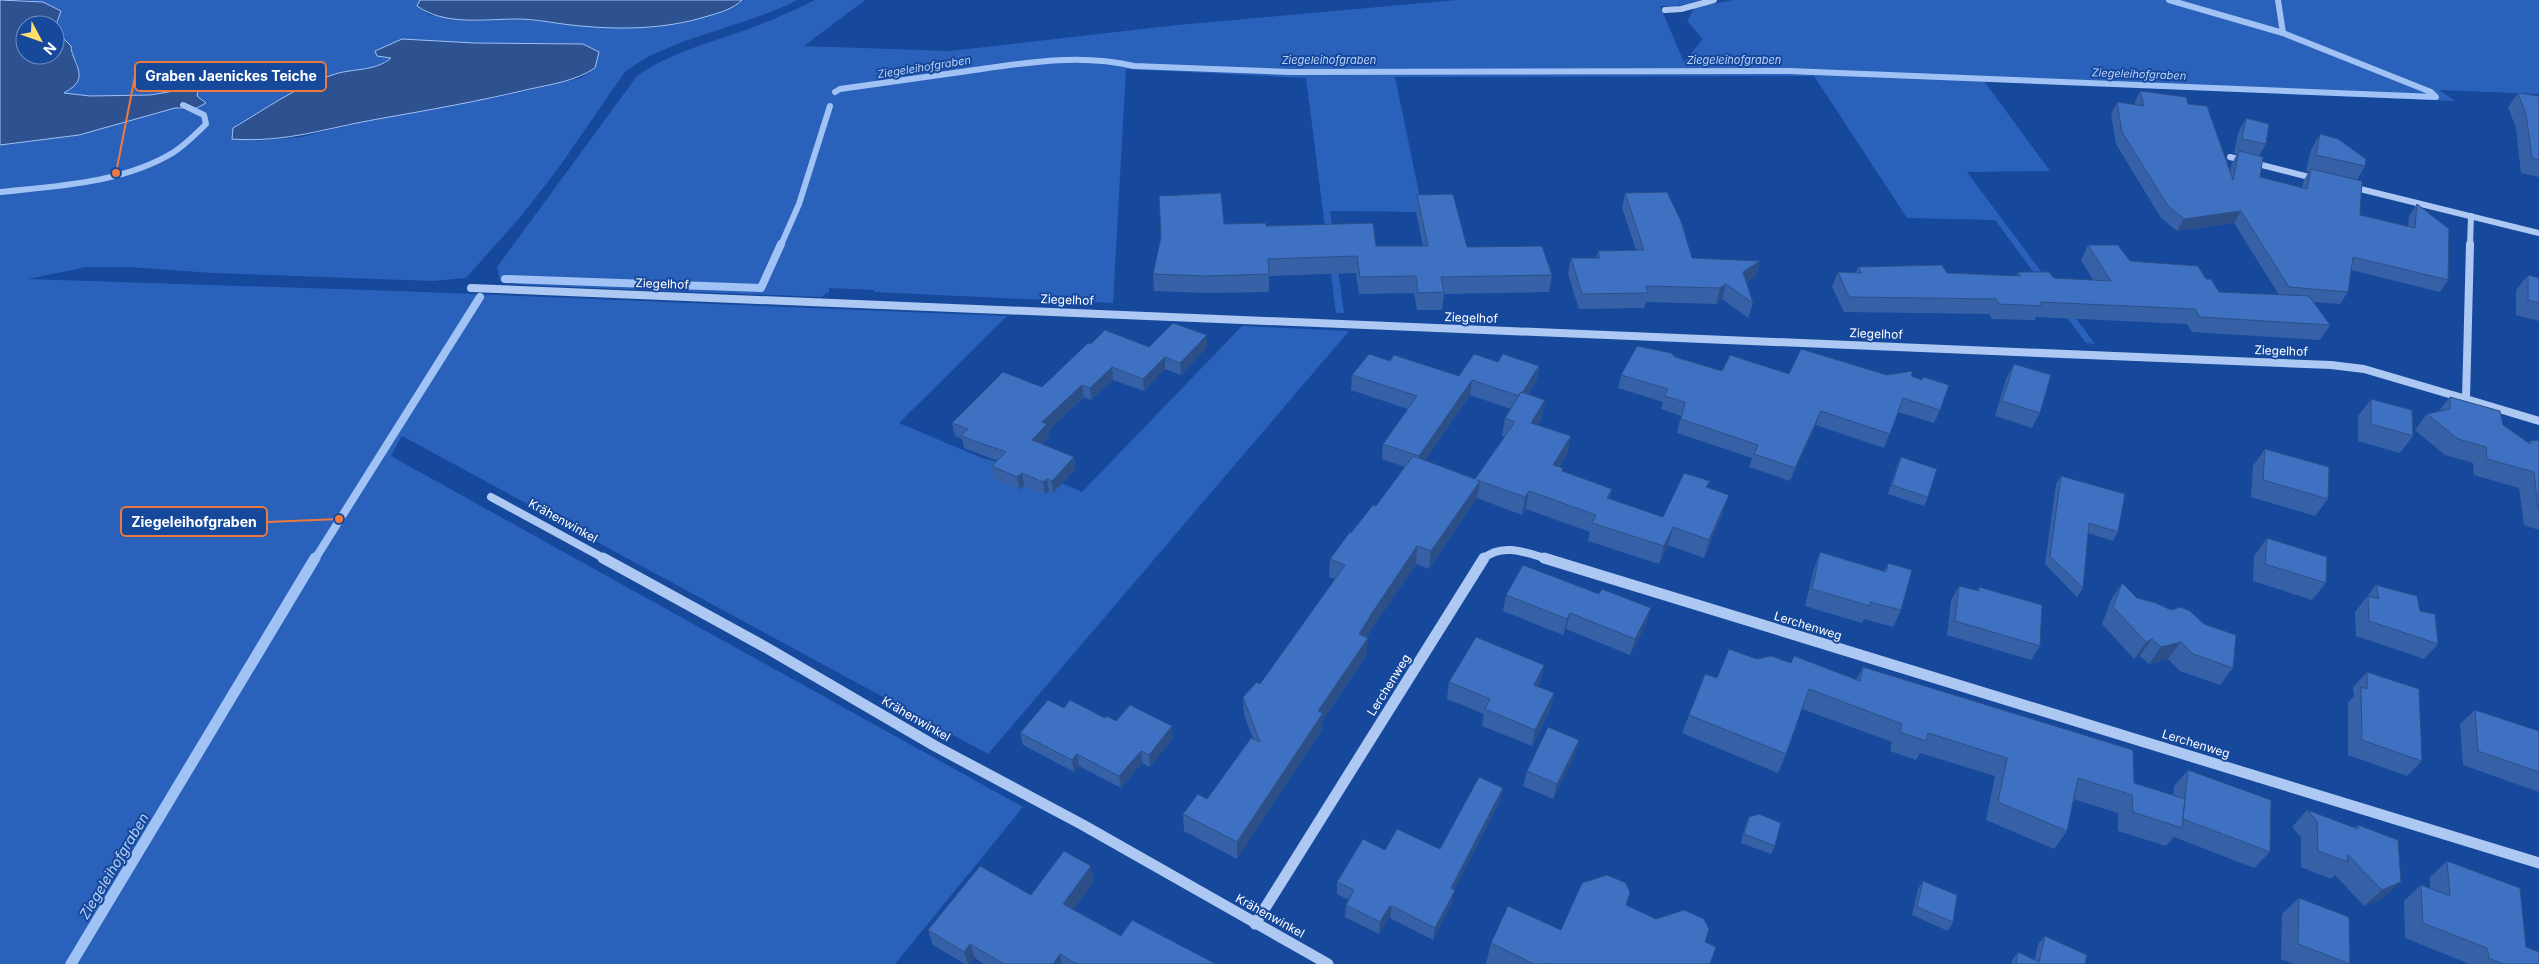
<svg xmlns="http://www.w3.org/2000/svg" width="2539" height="964" font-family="Inter,sans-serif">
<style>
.green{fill:#2a61ba;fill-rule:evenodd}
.water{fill:#2e5190;stroke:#a0c2f5}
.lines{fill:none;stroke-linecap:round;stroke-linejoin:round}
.stream-far2{stroke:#a0c2f5;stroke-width:6}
.stream-far1{stroke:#a0c2f5;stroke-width:8}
.stream{stroke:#a0c2f5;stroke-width:11}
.minor-far2{stroke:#adc8f2;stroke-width:6}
.minor-far1{stroke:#adc8f2;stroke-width:8}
.minor{stroke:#adc8f2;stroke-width:11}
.wall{fill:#3661a7;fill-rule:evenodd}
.shaded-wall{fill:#2c4f88}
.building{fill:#3f71c2;stroke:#2c4f88}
.labels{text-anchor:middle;stroke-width:4;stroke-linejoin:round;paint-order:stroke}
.far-water-label{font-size:11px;font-style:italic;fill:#bad2f9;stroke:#16489c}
.street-label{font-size:12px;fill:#fff;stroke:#16489c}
.water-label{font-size:14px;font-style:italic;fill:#bad2f9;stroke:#16489c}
.leader{fill:none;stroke:#ed7a3d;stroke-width:2}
.callout-dot{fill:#ed7a3d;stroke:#16489c;stroke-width:2}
.callout{fill:#16489c;stroke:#ed7a3d;stroke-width:2}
.callout-label{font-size:14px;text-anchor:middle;font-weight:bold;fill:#fff}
</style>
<rect width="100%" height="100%" fill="#16489c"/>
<g class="green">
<path d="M27,0H420L417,6L429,15L477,21L517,19L603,27H645L700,18L722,12L742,0H797C745,28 668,37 624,73L560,166L522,215L466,278L433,281L212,273L129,267H87L28,279L398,291L1007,316L899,423L982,458L1037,472L1082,492L1242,326L1349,331L988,754L402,436L391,456L1023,807L895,964H0V145L79,135L175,108L185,110L200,100L196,96L199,87L150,95L90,96L64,93L78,64L71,55V46L55,30L61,11L43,2ZM402,39L474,43L583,44L599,52L595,68L581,78L503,96L367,121L301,137L256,141L233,128C264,110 297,87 331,75C349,69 370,71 387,61C394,57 398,46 402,39Z"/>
<path d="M815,0H865L804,46L950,51L1177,25L1456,0H1701L1676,6H1660L1684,62L1703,39L1687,21L1695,7L1733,0H2539V94L2439,90L2455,101L1984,81L2050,171L1967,172L2095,344L2086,343L1995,220L1907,218L1814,76L1395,77L1423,212L1330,211L1344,313H1336L1306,78L1126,69L1113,303L874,292V290L829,288V292L821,297L526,285L500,281L497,267L637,76C671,52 713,42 751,28C773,20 794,10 815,0Z"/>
</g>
<g class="water">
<path d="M0,0L43,2L61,11L55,28V25H25V55H55V30L71,46C71,59 87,74 74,86C72,88 67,91 64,93L90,96L150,95L199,87L197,96L206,103L197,108H175L79,135L0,145Z"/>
<path d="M420,0H742C733,9 719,13 708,16C664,30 616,30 571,25C553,23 535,19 517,19C485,19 445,26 417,6Z"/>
<path d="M402,39L474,43L583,44L599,52L595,68C575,81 553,84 530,89C480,101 429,110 378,119C326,128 286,143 232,139L233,128C264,110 297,86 332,75C351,68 375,72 391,58L377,56L375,51Z"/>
</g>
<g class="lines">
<g class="stream-far2">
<polyline points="2169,0 2283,33"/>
<path d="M835,92L840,89C883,83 925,77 968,71C1024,63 1078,53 1134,66L1289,72L1789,71L2436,97L2431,92L2283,33L2278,0"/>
<path d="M0,192C57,186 124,183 174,152C186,144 196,134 206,124L204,115L183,105"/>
<polyline points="781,245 799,204 830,106"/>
</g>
<g class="stream-far1">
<polyline points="505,279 761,288 781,244"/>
<polyline points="315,559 480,297"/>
</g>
<polyline class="stream" points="71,964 315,558"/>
<g class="minor-far2">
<polyline points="1665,10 1681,9 1714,0"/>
<polyline points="2230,157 2317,179"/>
<polyline points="2352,187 2539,233"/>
<polyline points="2470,245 2471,216"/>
</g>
<g class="minor-far1">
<polyline points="471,288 2331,365 2364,369 2466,399 2470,244"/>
<polyline points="2466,399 2539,421"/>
<polyline points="491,497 605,559"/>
<path d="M1483,559C1502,542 1527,553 1548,559"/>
</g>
<g class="minor">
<polyline points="603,558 767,648 935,746 1083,825 1328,964"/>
<polyline points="1544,558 2539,863"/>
<polyline points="1255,924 1484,558"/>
</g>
</g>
<g class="wall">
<polygon points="2140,91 2188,104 2230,172 2232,163 2237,154 2234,153 2238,133 2246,118 2266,144 2259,156 2260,177 2302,188 2304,180 2309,171 2306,171 2311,150 2320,134 2365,166 2357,180 2360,215 2408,227 2409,216 2417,204 2448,280 2440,292 2351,270 2348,292 2340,304 2313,302 2330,325 2320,340 2192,332 2187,324 2036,317 2035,320 1992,319 1989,314 1844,312 1832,287 1838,272 1856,273 1858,267 1947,273 2016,276 2018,272 2054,278 2093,280 2081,260 2088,245 2130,261 2206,279 2219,292 2279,295 2234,223 2177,231 2161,218 2116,144 2111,114 2117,102 2135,105 2135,102"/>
<polygon points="2518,93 2539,96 2539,177 2521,173 2516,128 2508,107"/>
<polygon points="1625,193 1692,258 1756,276 1746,282 1753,303 1748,318 1722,299 1716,304 1646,302 1644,308 1579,309 1568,274 1571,258 1596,258 1598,251 1636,250 1622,208"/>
<polygon points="1417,195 1467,247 1552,275 1549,292 1444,294 1442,310 1417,310 1414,293 1359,294 1356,273 1269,276 1269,292 1206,293 1154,291 1153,274 1224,224 1266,226 1376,246 1423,246 1416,212"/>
<polygon points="2528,275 2539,278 2539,321 2516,315 2516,290"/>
<polygon points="1207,335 1207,347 1181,375 1165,369 1144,391 1113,380 1091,400 1084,397 1048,431 1049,437 1042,444 1074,457 1075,469 1053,493 1049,491 1045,495 1024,486 1020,490 994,479 992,466 998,461 964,448 962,439 955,436 952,423 1042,387 1091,344 1149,347"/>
<polygon points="1675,357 1722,371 1789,374 1911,376 1940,410 1934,423 1898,412 1884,448 1816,425 1790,481 1749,467 1752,458 1677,433 1681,416 1661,409 1663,402 1618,388 1621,375"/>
<path d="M1390,361L1459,376L1498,362L1539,366L1537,380L1528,395L1545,400L1542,418L1537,426L1571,436L1567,454L1559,467L1563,471L1612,489L1610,499L1663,517L1708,487L1723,513L1704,558L1668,545L1659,564L1588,541L1590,532L1526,509L1522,515L1477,498L1429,569L1416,564L1373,627L1367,637L1366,656L1322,721V730L1237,859L1184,831L1183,814L1207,799L1253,738L1244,715L1243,697L1260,684L1335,579L1329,577L1330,559L1351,533L1376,506L1405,467L1382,459L1383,444L1408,409L1351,390L1352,375ZM1470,395L1511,409L1505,418L1502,436L1505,437L1475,479L1425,460Z"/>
<polygon points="2014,364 2040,413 2032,428 1995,416 2006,379"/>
<polygon points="2450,397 2503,425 2528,443 2530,441 2539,440 2539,530 2524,525 2519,488 2474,475 2473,463 2445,455 2415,430 2427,414 2438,412"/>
<polygon points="2371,399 2413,436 2400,453 2358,441 2358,416"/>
<polygon points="2265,449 2328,499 2315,516 2251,497 2253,466"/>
<polygon points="1901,457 1928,497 1924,506 1888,494 1897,466"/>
<polygon points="2061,476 2118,532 2113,541 2088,533 2083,588 2077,597 2045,564 2056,484"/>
<polygon points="2267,538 2326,583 2312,600 2253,581 2254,556"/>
<polygon points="1820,552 1884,571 1888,563 1901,610 1893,627 1864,619 1862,623 1805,606 1814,569"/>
<polygon points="2122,583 2137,598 2233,668 2220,685 2180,671 2168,659 2149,664 2140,656 2134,659 2102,624 2111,600"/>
<polygon points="2376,585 2420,611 2438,644 2424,659 2356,636 2355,612"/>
<polygon points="1959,586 1977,591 1979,587 2040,646 2031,660 1947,635 1951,600"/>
<polygon points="1506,595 1646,624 1630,655 1566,629 1563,635 1503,611"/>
<polygon points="1757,659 1791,663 1856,680 1863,667 2134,783 2173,795 2174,786 2188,770 2270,852 2254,868 2174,837 2166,846 2118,831 2118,813 2073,799 2067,831 2054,849 1986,820 1995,776 1920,753 1916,760 1890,751 1892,742 1802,709 1786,754 1778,773 1682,733 1689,715 1717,678"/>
<polygon points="1544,665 1540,682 1537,687 1554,693 1550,710 1532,746 1482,726 1484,714 1447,699 1449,682"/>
<polygon points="2367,672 2422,761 2407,776 2348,755 2348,703 2354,696 2353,687"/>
<polygon points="1064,708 1105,718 1173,738 1150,767 1142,763 1121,788 1079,766 1074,772 1023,745 1020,733"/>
<polygon points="2475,710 2539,731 2539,792 2463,765 2460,724"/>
<polygon points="1579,740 1575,755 1553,799 1523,786 1527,771"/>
<polygon points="1500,801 1454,890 1452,902 1433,940 1390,918 1387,919 1379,934 1345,917 1346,905 1349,900 1337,894 1337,882 1385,850 1440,849"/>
<polygon points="2307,810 2355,828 2358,825 2398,840 2383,898 2364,906 2335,875 2331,879 2301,867 2301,837 2292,827"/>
<polygon points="1749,817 1775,846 1771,854 1741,843 1745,826"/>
<polygon points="2447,861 2526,947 2539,964 2467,964 2467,963 2405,938 2404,901 2421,885 2430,888 2430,877"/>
<polygon points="1923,881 1953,922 1948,931 1912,915 1918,889"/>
<polygon points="1094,882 1073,909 1121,936 1216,964 984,964 975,958 970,964 965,964 933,945 928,930 1031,895"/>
<polygon points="2299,898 2350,964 2293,964 2281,959 2282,914"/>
<polygon points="1626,906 1705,942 1710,964 1486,964 1491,943 1561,930"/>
<polygon points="2045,936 2085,964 2011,964 2012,960 2018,952 2035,960 2038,944"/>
</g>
<g class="shaded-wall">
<polygon points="2241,211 2234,223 2177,231 2184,219"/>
<polygon points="1760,261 1756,276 1739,288 1743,272"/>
<polygon points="1726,284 1722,299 1716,304 1720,288"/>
<polygon points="1207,335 1207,347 1181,375 1180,363"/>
<polygon points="1165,357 1165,369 1144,391 1143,379"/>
<polygon points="1539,366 1537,380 1517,411 1520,396"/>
<polygon points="1112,367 1113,380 1091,400 1090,388"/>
<polygon points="1472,380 1470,395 1417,471 1419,456"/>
<polygon points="1082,385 1084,397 1048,431 1049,437 1034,452 1032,440 1042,422"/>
<polygon points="1545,400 1542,418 1527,441 1531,423"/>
<polygon points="1821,411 1816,425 1790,481 1795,468"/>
<polygon points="1571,436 1567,454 1550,483 1553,465"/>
<polygon points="1074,457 1075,469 1053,493 1052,481"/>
<polygon points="1022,473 1024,486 1020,490 1017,477"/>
<polygon points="1047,479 1049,491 1045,495 1043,482"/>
<polygon points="1480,481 1477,498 1429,569 1431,551"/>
<polygon points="1612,489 1608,506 1607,498"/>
<polygon points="1529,491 1526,509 1522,515 1525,497"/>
<polygon points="1729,495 1723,513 1704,558 1709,540"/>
<polygon points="1673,527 1668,545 1659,564 1664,546"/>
<polygon points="1417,546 1416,564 1373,627 1358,652 1359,634 1374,610"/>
<polygon points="1651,608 1646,624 1630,655 1635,639"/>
<polygon points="1570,613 1566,629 1563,635 1567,619"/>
<polygon points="1368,638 1366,656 1322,721 1322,730 1237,859 1237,842 1318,711"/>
<polygon points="2152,639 2140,656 2134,659 2146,642"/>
<polygon points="2181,642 2168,659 2149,664 2161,647"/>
<polygon points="1544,665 1540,682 1530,702 1534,685"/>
<polygon points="1554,693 1550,710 1532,746 1535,730"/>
<polygon points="1172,726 1173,738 1150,767 1149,755"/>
<polygon points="1579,740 1575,755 1553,799 1557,784"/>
<polygon points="1141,751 1142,763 1121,788 1119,776"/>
<polygon points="1077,754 1079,766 1074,772 1072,760"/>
<polygon points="1503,788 1500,801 1449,900 1451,888"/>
<polygon points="1091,866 1094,882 1066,919 1063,904"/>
<polygon points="2401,882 2383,898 2364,906 2382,890"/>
<polygon points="1455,890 1452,902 1433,940 1435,928"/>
<polygon points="1392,906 1390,918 1387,919 1379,934 1380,922 1389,907"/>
<polygon points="970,944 975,958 970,964 968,964 964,952"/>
<polygon points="1060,954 1062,964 1053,964"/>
</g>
<g class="building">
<polygon points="2140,91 2186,97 2188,104 2207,106 2233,180 2239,151 2263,157 2260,177 2307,189 2311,169 2362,181 2360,215 2415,228 2417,204 2449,229 2448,280 2353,257 2348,292 2289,287 2241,211 2184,219 2168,206 2122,132 2117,102 2144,106"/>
<polygon points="2518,93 2539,96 2539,160 2532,158 2526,114"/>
<polygon points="2246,118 2269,124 2266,144 2242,139"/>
<polygon points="2320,134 2338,139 2366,159 2365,166 2316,155"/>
<polygon points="1667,192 1681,221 1692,258 1760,261 1743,272 1753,303 1726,284 1720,288 1646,286 1648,293 1582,294 1571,258 1600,258 1598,251 1644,250 1625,193"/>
<polygon points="1221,193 1224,224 1266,223 1266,226 1373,223 1376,246 1428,246 1417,195 1453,194 1467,247 1542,246 1552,275 1441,277 1444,292 1418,293 1416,276 1360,277 1357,256 1268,259 1269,274 1206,276 1153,274 1161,237 1159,196"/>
<polygon points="2088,245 2118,245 2130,261 2198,266 2206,279 2211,279 2219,292 2309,296 2330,325 2200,317 2195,309 2040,302 2042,306 1999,304 1996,299 1849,297 1838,272 1862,273 1858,267 1942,265 1947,273 2021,276 2018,272 2049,272 2054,278 2111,281"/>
<polygon points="2528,275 2539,278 2539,303 2528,300"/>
<polygon points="1173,323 1207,335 1180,363 1165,357 1143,379 1112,367 1090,388 1082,385 1042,422 1047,424 1032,440 1074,457 1052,481 1047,479 1043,482 1022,473 1017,477 992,466 1006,452 961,436 968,429 952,423 1003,372 1042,387 1088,343 1091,344 1105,330 1149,347"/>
<polygon points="1637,346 1671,353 1675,357 1722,371 1730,355 1789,374 1801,349 1887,375 1913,371 1911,376 1922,380 1923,377 1949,385 1940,410 1903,398 1890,434 1821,411 1795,468 1754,454 1758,445 1681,419 1685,402 1664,396 1668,389 1621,375"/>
<polygon points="1369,354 1390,361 1394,355 1459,376 1474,354 1498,362 1503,354 1539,366 1522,393 1521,392 1519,396 1472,380 1419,456 1383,444 1417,396 1352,375"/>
<polygon points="2014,364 2051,375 2040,413 2002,401"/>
<polygon points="1521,392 1545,400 1531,423 1571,436 1553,465 1563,468 1562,471 1612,489 1607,498 1663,517 1684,473 1710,481 1706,487 1729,495 1709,540 1673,527 1664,546 1592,523 1596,515 1529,491 1525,497 1477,480 1480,481 1431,551 1417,546 1374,610 1359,634 1368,638 1318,711 1323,713 1237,842 1183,814 1198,794 1207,799 1251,738 1260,742 1243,697 1257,682 1260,684 1345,565 1330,559 1350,532 1351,533 1373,505 1376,506 1413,456 1475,479 1515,422 1505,418"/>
<polygon points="2450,397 2500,411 2503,425 2530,444 2530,441 2539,440 2539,509 2538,509 2534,472 2487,459 2486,447 2458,439 2427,414 2450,409"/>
<polygon points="2371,399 2412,410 2413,436 2371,424"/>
<polygon points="2265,449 2329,467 2328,499 2263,480"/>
<polygon points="1901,457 1937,469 1928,497 1892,485"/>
<polygon points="2061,476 2125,494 2118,532 2089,523 2083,588 2050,556"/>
<polygon points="2267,538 2327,557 2326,583 2265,564"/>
<polygon points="1820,552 1886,572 1888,563 1912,570 1901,610 1870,602 1870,606 1812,589"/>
<polygon points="1523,565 1599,594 1602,589 1651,608 1635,639 1570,613 1567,619 1506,595"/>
<polygon points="2122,583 2137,598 2156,603 2171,610 2181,607 2190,611 2204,624 2236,635 2233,668 2193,654 2181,642 2161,647 2152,639 2146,642 2113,607"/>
<polygon points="2376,585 2417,596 2420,611 2435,614 2438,644 2369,621 2368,596 2379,599"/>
<polygon points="1959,586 1979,591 1979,587 2042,605 2040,646 1955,621"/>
<polygon points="1476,637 1544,665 1534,685 1554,693 1535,730 1485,709 1490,699 1449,682"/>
<polygon points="1729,649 1757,659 1771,656 1791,663 1794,656 1860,681 1863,667 2133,750 2134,783 2185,799 2182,828 2133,812 2132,795 2078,778 2067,831 1998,802 2007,758 1928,733 1926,741 1900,732 1902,724 1809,689 1786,754 1689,715 1705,674 1717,678"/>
<polygon points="2367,672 2419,689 2422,761 2362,740 2361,687 2367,689"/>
<polygon points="1048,700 1064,708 1070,700 1105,718 1107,716 1116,721 1130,705 1172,726 1149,755 1141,751 1119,776 1077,754 1072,760 1020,733"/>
<polygon points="2475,710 2539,731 2539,772 2478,751"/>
<polygon points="1548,727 1579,740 1557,784 1527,771"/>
<polygon points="2188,770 2271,800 2270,852 2183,819"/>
<polygon points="1479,777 1503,788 1451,888 1455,890 1435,928 1392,906 1389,907 1380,922 1346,905 1354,890 1337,882 1363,839 1385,850 1397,829 1440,849"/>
<polygon points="2307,810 2358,829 2358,825 2398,840 2401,882 2382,890 2347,854 2348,862 2318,851 2317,821"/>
<polygon points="1759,814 1781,823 1775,846 1744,834 1749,817"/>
<polygon points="1064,851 1091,866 1063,904 1121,936 1132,920 1216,964 1077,964 1060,954 1053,964 1004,964 970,944 964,952 928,930 980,866 1031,895"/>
<polygon points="2447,861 2520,888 2526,947 2539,952 2539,964 2503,964 2489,958 2487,948 2423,923 2421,885 2450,896"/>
<polygon points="1607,875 1626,883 1630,893 1626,905 1656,919 1684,910 1704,919 1709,929 1705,942 1716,947 1710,964 1551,964 1550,963 1549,964 1534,964 1491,943 1508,906 1561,930 1582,883"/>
<polygon points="1923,881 1957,895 1953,922 1917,907"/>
<polygon points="2299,898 2349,917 2350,964 2298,944"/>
<polygon points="2045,936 2087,955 2085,964 2016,964 2018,952 2039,962"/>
</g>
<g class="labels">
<g class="far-water-label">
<text x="1329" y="64">Ziegeleihofgraben</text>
<text x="1734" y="64">Ziegeleihofgraben</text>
<text transform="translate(924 67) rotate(-9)" y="4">Ziegeleihofgraben</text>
<text transform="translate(2139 74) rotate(2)" y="4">Ziegeleihofgraben</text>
</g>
<g class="street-label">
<text transform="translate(662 284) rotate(2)" y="4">Ziegelhof</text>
<text transform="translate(1067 300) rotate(2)" y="4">Ziegelhof</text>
<text transform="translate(1471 318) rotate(2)" y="4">Ziegelhof</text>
<text transform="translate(1876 334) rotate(2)" y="4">Ziegelhof</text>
<text transform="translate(2281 351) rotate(2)" y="4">Ziegelhof</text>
<text transform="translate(563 521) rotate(29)" y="4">Krähenwinkel</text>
<text transform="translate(1808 626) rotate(17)" y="4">Lerchenweg</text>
<text transform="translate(1389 685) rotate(-58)" y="4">Lerchenweg</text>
<text transform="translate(916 719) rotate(30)" y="4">Krähenwinkel</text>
<text transform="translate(2196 744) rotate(17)" y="4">Lerchenweg</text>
<text transform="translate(1270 916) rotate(29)" y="4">Krähenwinkel</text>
</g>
<g class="water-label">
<text transform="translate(114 866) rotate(-59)" y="5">Ziegeleihofgraben</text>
</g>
</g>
<path class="leader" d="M116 173L135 76M339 519L267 522"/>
<g class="callout-dot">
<circle cx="116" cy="173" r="5"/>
<circle cx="339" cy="519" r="5"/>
</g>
<g class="callout">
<rect x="135" y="62" width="191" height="29" rx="5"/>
<rect x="121" y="507" width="146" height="29" rx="5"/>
</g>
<g class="callout-label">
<text x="231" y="81">Graben Jaenickes Teiche</text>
<text x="194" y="527">Ziegeleihofgraben</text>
</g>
<g transform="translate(40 40) rotate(131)"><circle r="24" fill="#16489c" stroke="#7391c4"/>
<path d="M0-4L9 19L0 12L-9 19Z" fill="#ffdf6e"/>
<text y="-8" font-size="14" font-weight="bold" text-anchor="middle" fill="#ffffff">N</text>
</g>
</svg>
